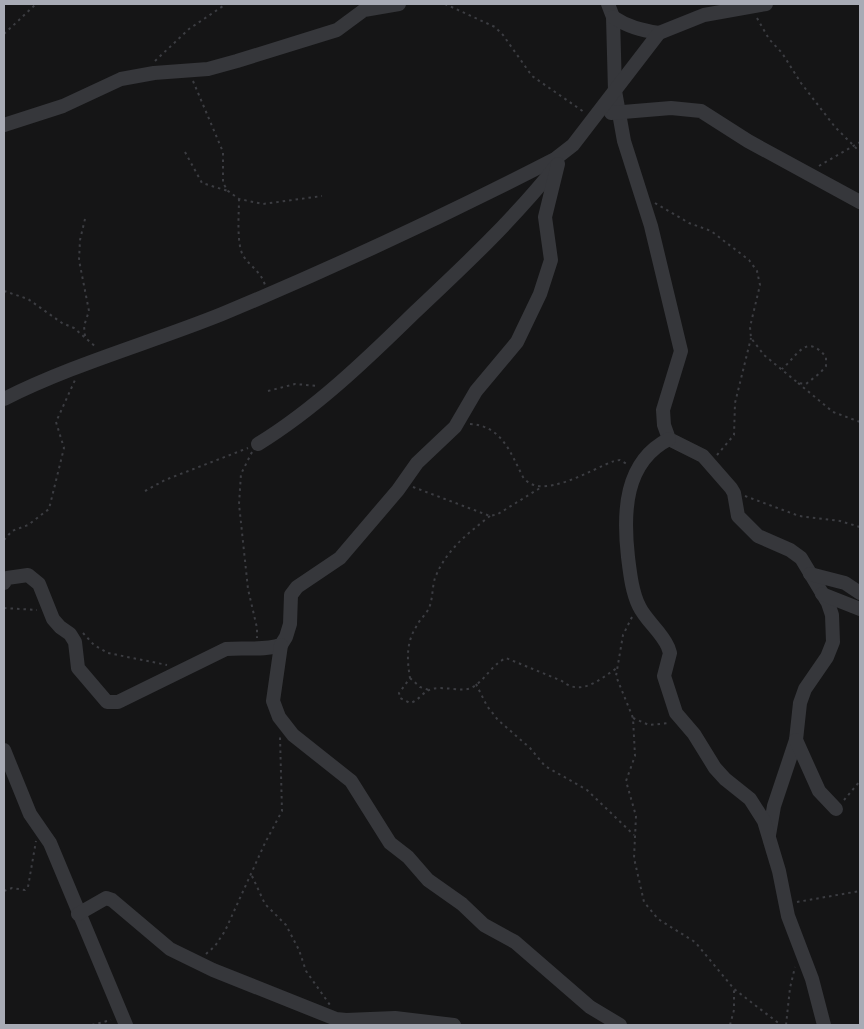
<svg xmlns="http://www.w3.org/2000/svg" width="864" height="1029" font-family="Barlow,sans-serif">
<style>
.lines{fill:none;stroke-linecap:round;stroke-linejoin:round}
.path{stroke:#3c3d42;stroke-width:2;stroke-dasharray:2.5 4;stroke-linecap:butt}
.minor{stroke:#36373b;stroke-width:14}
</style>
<rect width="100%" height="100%" fill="#151516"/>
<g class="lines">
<g class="path">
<polyline points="445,4 495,27 503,35 532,76 584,112"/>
<polyline points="757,18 769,39 782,53 801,83 835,127 860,152"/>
<polyline points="4,34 36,4"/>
<polyline points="155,61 189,29 226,4"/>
<polyline points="193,81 223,152 223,183 228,191 239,199 263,204 322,196"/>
<polyline points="185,152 202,183 228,191"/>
<polyline points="819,166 860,142"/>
<path d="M239,199C239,213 236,246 244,257C251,267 261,272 265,285"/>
<path d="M655,203L689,223L711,231L749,260L757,271L760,285L750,327L751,338L764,355L798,383L806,384L820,373L826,366V357C806,333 799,354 782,369"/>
<polyline points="4,291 28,299 62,323 74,328 97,348"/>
<polyline points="85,336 84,326 89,311 79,260 80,240 85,219"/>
<polyline points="798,383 833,412 860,422"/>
<polyline points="268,391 295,384 318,386"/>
<path d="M470,424C502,426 510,452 523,477C540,502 592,469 614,461L620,460L627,464"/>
<polyline points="252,452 241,474 239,504 248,589 257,628 257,638"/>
<polyline points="717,455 734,435 735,403 751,338"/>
<polyline points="413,487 490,516 498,514 540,488"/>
<polyline points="145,491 165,480 248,448"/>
<polyline points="745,496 799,516 840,521 860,527"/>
<path d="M490,516C467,534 446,550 435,578C432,587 433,599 429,608C426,615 419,620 416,627C406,643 407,660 410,678L399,693L400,698L410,703C419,701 423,691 432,689C444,686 462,692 471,688C485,681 491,665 506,658L562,681C581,697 600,679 617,668"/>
<polyline points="4,540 12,531 28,525 49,509 64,448 56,422 75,380"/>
<polyline points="4,608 37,610"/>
<polyline points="632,617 623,635 616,676 633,718 635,756 626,781 636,816 634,858 644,902 658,919 695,942 734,989 781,1025"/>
<polyline points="83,633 94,645 108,653 167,665"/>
<polyline points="410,678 420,687 429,690"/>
<polyline points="476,684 487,706 498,720 530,748 545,766 587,790 634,835"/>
<polyline points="633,718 649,725 670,723"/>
<polyline points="844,800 860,781"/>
<polyline points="252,876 265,904 286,925 299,950 306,971 330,1005"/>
<polyline points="4,891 12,888 25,890 28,887 36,841"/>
<polyline points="797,902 860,891"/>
<polyline points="206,954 215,946 225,931 265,843 282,811 280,737"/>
<polyline points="92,1025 111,1020"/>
<polyline points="730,1025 734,1010 734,989"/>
<polyline points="786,1025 790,988 795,967"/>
</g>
<g class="minor">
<polyline points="608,4 613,17 615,91 624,141 651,226 681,351 663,410 664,425 669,439 703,456 731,488 734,493 738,516 758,536 790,550 801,558 828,603 832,615 833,642 827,657 805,689 800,703 796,740 774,806 769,835"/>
<path d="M613,17C628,27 641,30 659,33"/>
<polyline points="611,113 671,108 701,111 748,141 860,202"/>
<polyline points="4,125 63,106 121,79 154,73 208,69 237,61 337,30 364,10 399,4"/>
<path d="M4,399C73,364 150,343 222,314C335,267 446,215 555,159L573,145L659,33L704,15L766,4"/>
<path d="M669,439C624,462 623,513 628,557C630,573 632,592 639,606C646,621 661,631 668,647L670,653L664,676L676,713L694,734L715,768L725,779L750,799L764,821L779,871L788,916L812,979L824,1025"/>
<path d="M258,444C315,409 366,360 414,313C464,266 514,219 556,166"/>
<polyline points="810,574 845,583 860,593"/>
<path d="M4,583L7,578L28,575L39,584L53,619L60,627L70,634L75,642L78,668L107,702H118L226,649C245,647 263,651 281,645L286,637L290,624L291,595L297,587L340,558L398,490L417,463L455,427L476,391L517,342L540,294L551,260L545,217L558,164"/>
<polyline points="822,594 860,609"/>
<polyline points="281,645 273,701 279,717 293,735 351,781 390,843 408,857 428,880 462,904 484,925 515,942 590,1007 620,1025"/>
<polyline points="796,740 819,791 836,809"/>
<polyline points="4,750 30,814 50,843 126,1025"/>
<polyline points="78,914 106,898 112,900 170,949 213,970 336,1019 346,1020 395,1018 454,1025"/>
</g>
</g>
<rect width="864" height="1029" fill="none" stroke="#a8abb5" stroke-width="10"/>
</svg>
